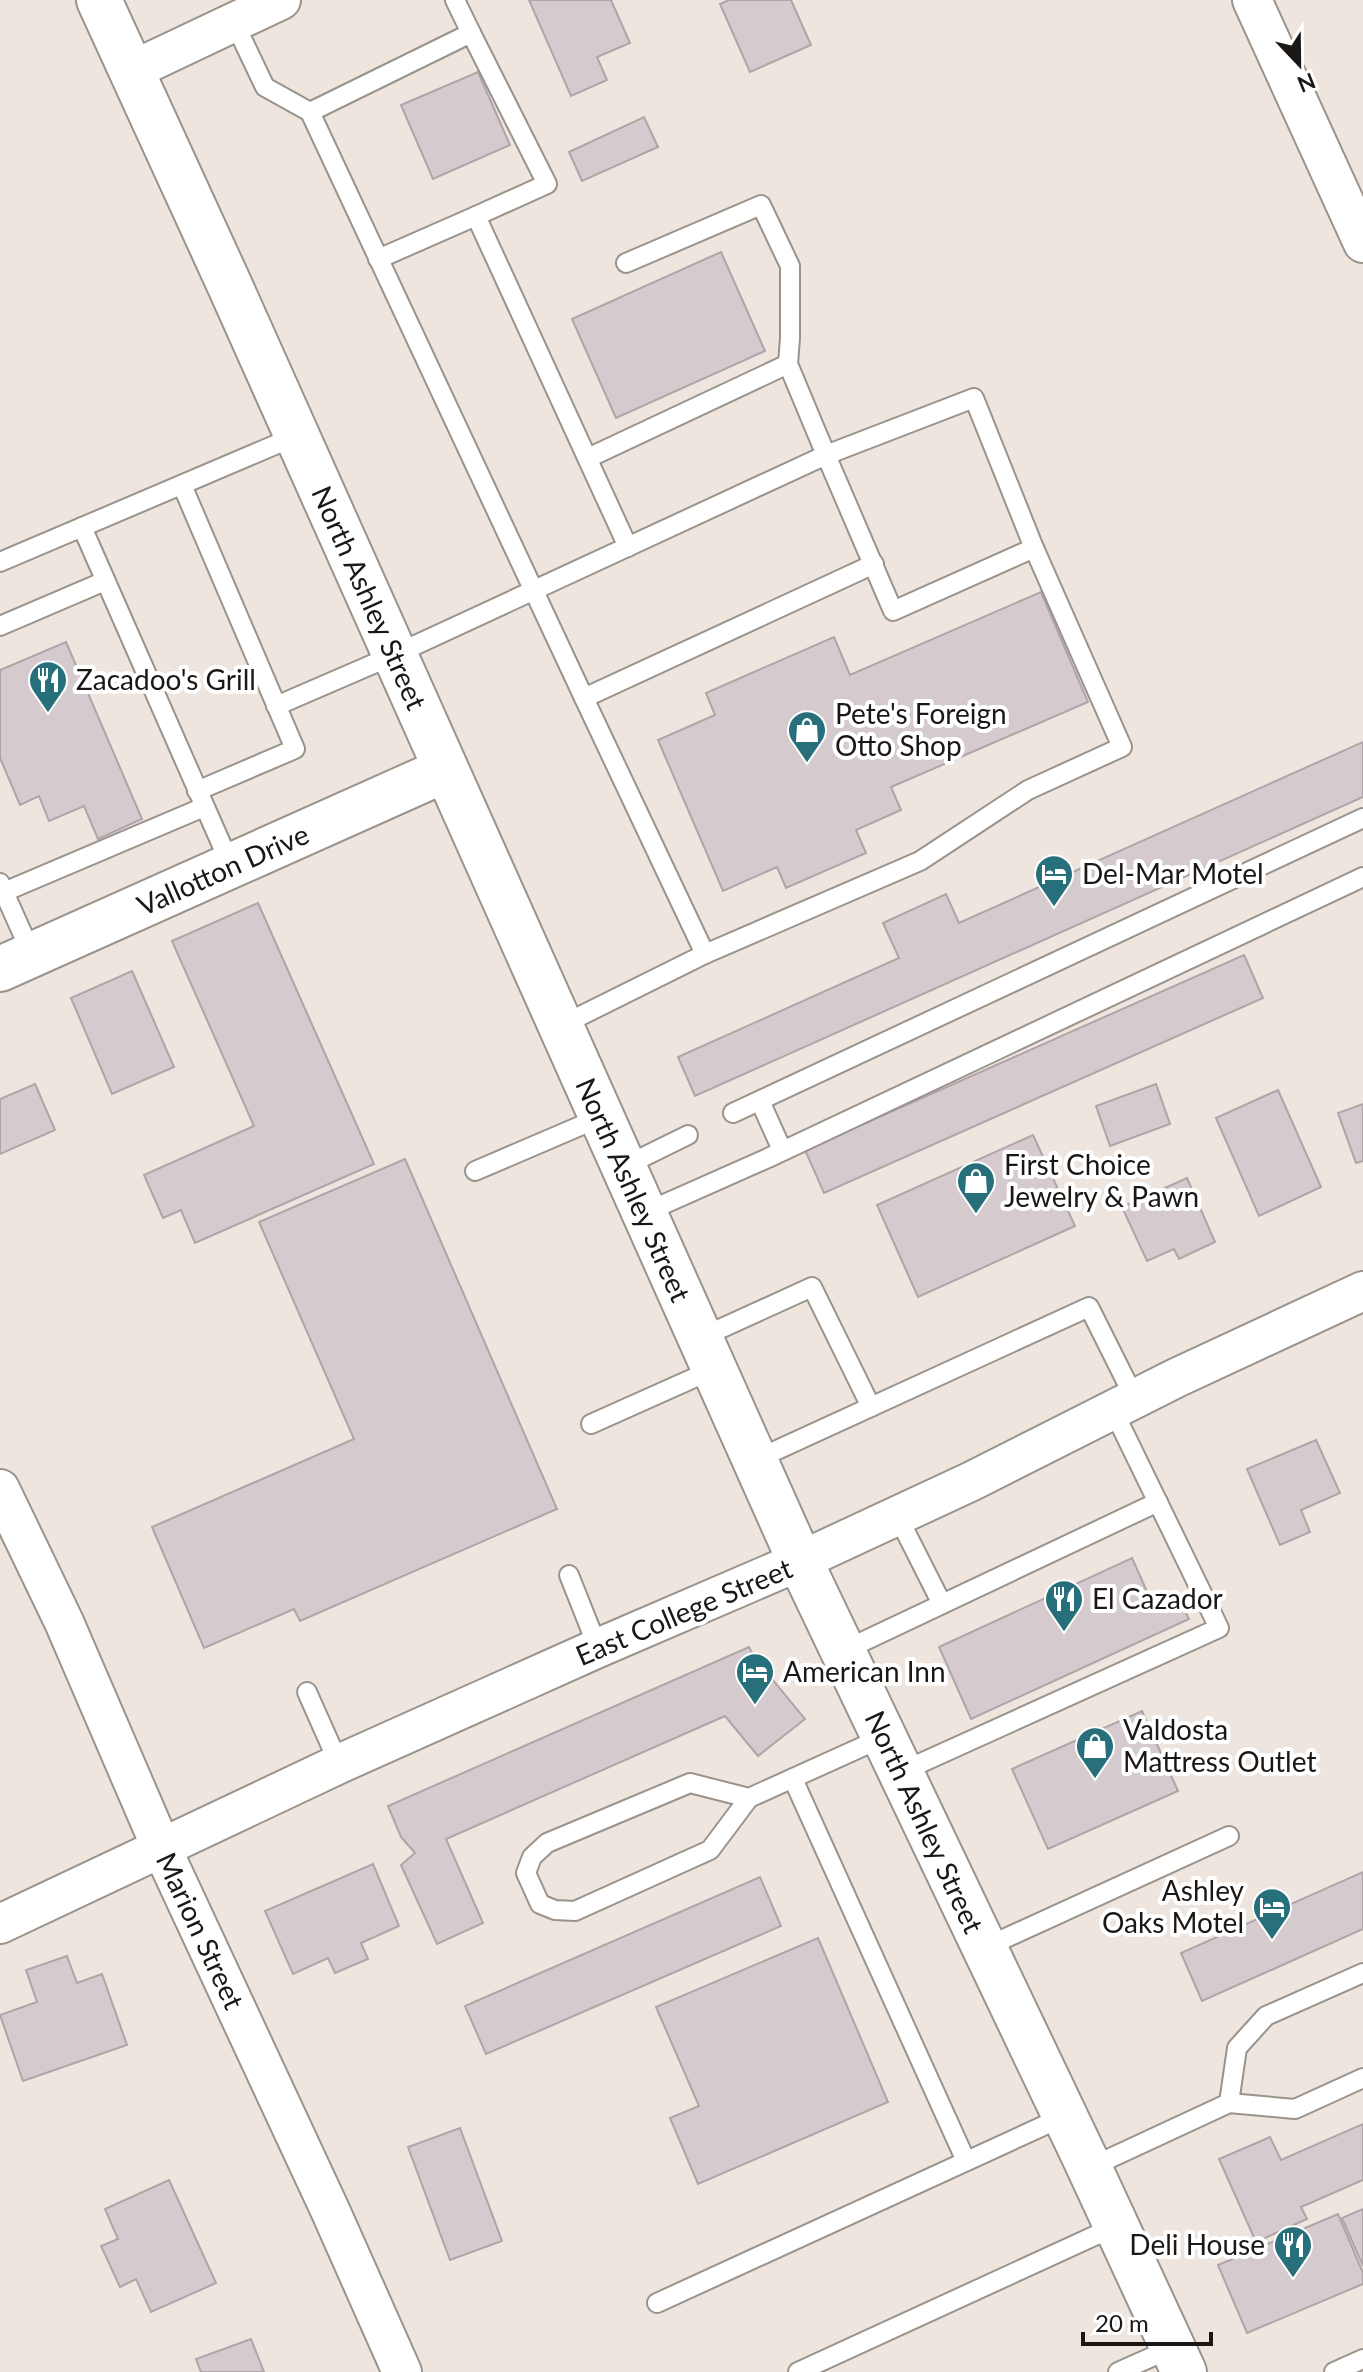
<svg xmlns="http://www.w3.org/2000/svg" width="1363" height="2372" font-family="Lato,sans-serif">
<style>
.building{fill:#d5cace;stroke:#afa4a8;stroke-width:2}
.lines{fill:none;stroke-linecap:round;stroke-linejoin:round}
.lane-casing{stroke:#9a938c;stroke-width:22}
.street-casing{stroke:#9a938c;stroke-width:42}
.secondary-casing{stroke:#9a938c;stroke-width:48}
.primary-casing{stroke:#9a938c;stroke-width:48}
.lane{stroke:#fff;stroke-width:18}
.street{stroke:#fff;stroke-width:38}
.secondary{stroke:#fff;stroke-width:44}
.primary{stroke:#fff;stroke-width:44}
.labels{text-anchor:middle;stroke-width:8;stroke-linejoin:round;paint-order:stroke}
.street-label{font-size:28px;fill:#1a1714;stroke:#fff}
.poi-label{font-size:28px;fill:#1a1714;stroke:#fff;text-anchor:start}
</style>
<rect width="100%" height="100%" fill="#ede5de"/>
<g class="building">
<polygon points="529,0 611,0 630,43 597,57 607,80 571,96"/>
<polygon points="729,0 791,0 811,45 750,72 720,4"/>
<polygon points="478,72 510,145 433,179 401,105"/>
<polygon points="644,117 658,147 582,181 569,152"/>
<polygon points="721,252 765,351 616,418 572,319"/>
<polygon points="1041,592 1088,702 891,787 901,810 856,830 866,853 786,888 777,867 723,891 658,740 715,715 706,693 834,637 850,675"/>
<polygon points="66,642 142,819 98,839 84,806 49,821 39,796 20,805 0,758 0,670"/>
<polygon points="1363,742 1363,797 695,1096 678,1057 899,958 883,923 946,894 959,923"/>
<polygon points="258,903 374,1164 195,1243 181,1210 163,1218 144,1175 254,1126 172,941"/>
<polygon points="1244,955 1263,998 824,1193 805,1150"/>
<polygon points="132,971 174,1067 112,1094 71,998"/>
<polygon points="35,1084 55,1130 0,1154 0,1099"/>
<polygon points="1156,1084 1170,1124 1110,1146 1096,1106"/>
<polygon points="1278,1090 1321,1187 1259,1216 1216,1118"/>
<polygon points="1363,1104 1363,1161 1356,1163 1338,1113"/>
<polygon points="1033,1135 1075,1226 918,1297 877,1205"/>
<polygon points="405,1159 557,1509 300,1621 294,1609 204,1648 152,1527 354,1439 259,1222"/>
<polygon points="1187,1178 1215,1242 1179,1259 1174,1249 1147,1261 1122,1207"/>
<polygon points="1316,1440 1340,1493 1301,1510 1310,1532 1280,1545 1247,1469"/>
<polygon points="1132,1558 1153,1605 1177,1595 1189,1619 971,1719 939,1647"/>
<polygon points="749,1647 754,1657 805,1719 758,1756 725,1716 446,1839 483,1923 437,1944 401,1865 415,1853 401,1837 388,1806"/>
<polygon points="1142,1711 1178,1791 1048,1849 1012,1769"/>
<polygon points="373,1864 399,1926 361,1943 368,1959 335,1973 328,1958 293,1974 265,1911"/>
<polygon points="1363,1872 1363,1929 1202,2001 1181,1953"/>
<polygon points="760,1877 781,1926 486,2054 465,2006"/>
<polygon points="818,1938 888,2102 698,2184 670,2118 699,2106 656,2007"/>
<polygon points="67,1956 77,1983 102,1974 127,2045 23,2081 0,2015 37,2002 26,1970"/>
<polygon points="1363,2124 1363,2180 1301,2207 1307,2219 1256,2242 1219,2159 1270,2137 1281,2160"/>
<polygon points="460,2128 502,2241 450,2260 408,2147"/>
<polygon points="169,2180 216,2283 151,2312 136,2279 120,2287 101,2246 118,2239 105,2209"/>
<polygon points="1363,2209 1363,2266 1342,2218"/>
<polygon points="1338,2214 1363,2273 1363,2284 1247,2333 1218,2265"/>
<polygon points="251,2339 264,2372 201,2372 196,2359"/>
</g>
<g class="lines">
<defs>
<g id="lane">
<polyline points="455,0 471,33 310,112 584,698 874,564"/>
<polyline points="234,22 265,87 310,112"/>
<polyline points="471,33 547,184 476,216"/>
<polyline points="378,259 476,216 628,547"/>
<polyline points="626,263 761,205 790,266 790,338 788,364 826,455 974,398 1034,548"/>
<polyline points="588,458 788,364"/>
<polyline points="182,485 295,749 197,791"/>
<polyline points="82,527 231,866"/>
<polyline points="0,562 296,436"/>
<polyline points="0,626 105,581"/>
<polyline points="584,698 705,954"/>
<polyline points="276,706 394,655 826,455 893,611 1034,548 1122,747 1028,790 920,861 705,954 560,1026"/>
<polyline points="0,883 4,892 204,807"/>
<polyline points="4,892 32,955"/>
<polyline points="760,1101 782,1150"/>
<polyline points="733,1113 1363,818"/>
<polyline points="623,1167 688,1135"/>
<polyline points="475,1171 601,1117"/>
<polyline points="644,1213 768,1158 1363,877"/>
<polyline points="700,1338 812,1287 871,1407"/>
<polyline points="591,1424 714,1369"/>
<polyline points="755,1460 1089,1307 1135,1399"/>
<polyline points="897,1515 942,1604"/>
<polyline points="569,1575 598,1648"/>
<polyline points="843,1651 1158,1502"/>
<polyline points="307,1692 339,1764"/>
<polyline points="901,1772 1219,1628 1113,1410"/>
<polyline points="793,1779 966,2161"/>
<polyline points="749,1798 690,1783 547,1843 532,1857 526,1873 540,1904 555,1910 575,1911 710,1850 749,1798 884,1737"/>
<polyline points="984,1948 1229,1836"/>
<polyline points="1229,2103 1237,2048 1266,2016 1363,1973"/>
<polyline points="1089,2168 1229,2103 1295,2109 1363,2078"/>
<polyline points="657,2303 1065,2116"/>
<polyline points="798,2372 1116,2226"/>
<polyline points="1118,2372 1172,2348"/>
<polyline points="1334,2372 1363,2359"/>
</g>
<g id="street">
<polyline points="1252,0 1363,243"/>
<polyline points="131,71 281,0"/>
<polyline points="0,1489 64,1622 161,1847 330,2210 402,2372"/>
<polyline points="0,1924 339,1764 598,1648 800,1561 972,1481 1176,1378 1363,1291"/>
</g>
<polyline id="secondary" points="0,969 445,770"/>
<polyline id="primary" points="99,0 230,286 800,1561 1083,2154 1184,2372"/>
</defs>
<use href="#lane" class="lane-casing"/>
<use href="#street" class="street-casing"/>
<use href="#secondary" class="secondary-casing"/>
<use href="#primary" class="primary-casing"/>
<use href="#lane" class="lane"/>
<use href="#street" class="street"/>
<use href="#secondary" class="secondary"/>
<use href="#primary" class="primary"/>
</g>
<defs>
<symbol id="restaurant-pin" viewBox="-11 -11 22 30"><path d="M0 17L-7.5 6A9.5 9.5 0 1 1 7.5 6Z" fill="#276f7b" stroke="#fff"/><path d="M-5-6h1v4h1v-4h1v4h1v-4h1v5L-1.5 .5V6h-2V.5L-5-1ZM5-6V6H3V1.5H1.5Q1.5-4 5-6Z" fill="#fff"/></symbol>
<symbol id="shop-pin" viewBox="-11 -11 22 30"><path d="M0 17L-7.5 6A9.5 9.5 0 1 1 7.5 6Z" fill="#276f7b" stroke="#fff"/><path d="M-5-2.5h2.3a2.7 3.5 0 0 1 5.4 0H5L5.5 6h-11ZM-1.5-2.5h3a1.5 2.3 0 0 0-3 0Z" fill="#fff"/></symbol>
<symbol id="hotel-pin" viewBox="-11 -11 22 30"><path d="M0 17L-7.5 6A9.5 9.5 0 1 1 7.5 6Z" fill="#276f7b" stroke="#fff"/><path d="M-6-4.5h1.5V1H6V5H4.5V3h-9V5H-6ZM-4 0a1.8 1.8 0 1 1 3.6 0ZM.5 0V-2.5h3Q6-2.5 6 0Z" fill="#fff"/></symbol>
</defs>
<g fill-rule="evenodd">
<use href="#restaurant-pin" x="26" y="658" width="44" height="60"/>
<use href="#shop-pin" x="785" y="708" width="44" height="60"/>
<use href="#hotel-pin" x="1032" y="852" width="44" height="60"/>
<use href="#shop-pin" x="954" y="1159" width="44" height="60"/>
<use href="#restaurant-pin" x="1042" y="1577" width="44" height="60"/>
<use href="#hotel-pin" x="733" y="1650" width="44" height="60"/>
<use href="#shop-pin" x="1073" y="1724" width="44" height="60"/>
<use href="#hotel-pin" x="1250" y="1885" width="44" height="60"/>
<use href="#restaurant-pin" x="1271" y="2223" width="44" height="60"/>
</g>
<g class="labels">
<g class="street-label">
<text transform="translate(369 598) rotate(66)" y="10">North Ashley Street</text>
<text transform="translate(223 870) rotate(-24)" y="10">Vallotton Drive</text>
<text transform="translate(633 1190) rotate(66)" y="10">North Ashley Street</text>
<text transform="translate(684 1612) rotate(-23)" y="10">East College Street</text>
<text transform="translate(924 1822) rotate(65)" y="10">North Ashley Street</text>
<text transform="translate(200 1931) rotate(65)" y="10">Marion Street</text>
</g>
<g class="poi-label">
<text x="76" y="690">Zacadoo's Grill</text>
<text x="835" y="724">Pete's Foreign<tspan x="835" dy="32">Otto Shop</tspan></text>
<text x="1082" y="884">Del-Mar Motel</text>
<text x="1004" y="1175">First Choice<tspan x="1004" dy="32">Jewelry &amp; Pawn</tspan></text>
<text x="1092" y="1609">El Cazador</text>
<text x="783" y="1682">American Inn</text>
<text x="1123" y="1740">Valdosta<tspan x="1123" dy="32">Mattress Outlet</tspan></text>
<text x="1244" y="1901" text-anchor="end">Ashley<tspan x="1244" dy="32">Oaks Motel</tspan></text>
<text x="1265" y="2255" text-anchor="end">Deli House</text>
</g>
</g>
<g transform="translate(1299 64) rotate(158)" stroke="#ffffff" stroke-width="6" paint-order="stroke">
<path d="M0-6L14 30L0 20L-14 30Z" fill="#1a1714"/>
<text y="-12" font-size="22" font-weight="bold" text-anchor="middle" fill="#1a1714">N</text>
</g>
<path d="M1083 2332v12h128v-12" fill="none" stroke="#1a1714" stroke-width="4"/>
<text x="1095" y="2332" font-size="24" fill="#1a1714" stroke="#ffffff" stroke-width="6" paint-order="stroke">20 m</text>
</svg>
